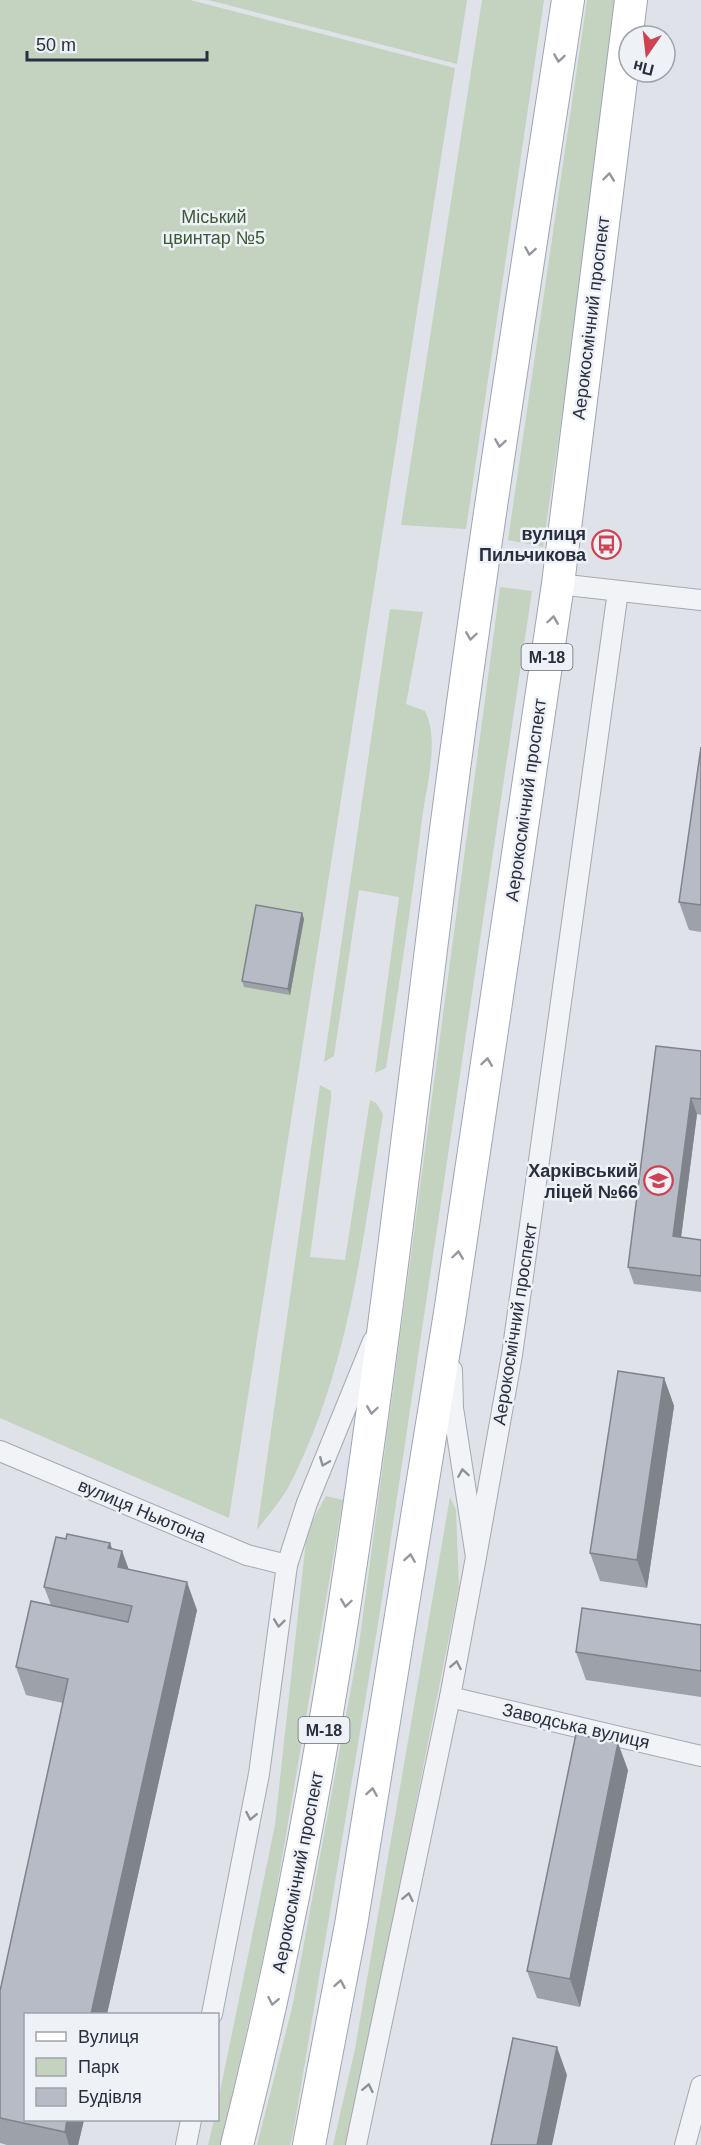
<svg xmlns="http://www.w3.org/2000/svg" width="701" height="2145" font-family="Helvetica,sans-serif">
<style>
.green{fill:#c4d2c0}
.lines{fill:none;stroke-linecap:round;stroke-linejoin:round}
.street-casing{stroke:#a4a9b2;stroke-width:22}
.primary-casing{stroke:#9ea6b4;stroke-width:34}
.street{stroke:#f1f3f6;stroke-width:20}
.primary{stroke:#fff;stroke-width:32}
.wall{fill:#9da1a9}
.shaded-wall{fill:#7f838a}
.building{fill:#b6bbc5;stroke:#7f838a;stroke-width:1.5}
.oneway{stroke:#94979f}
.oneway2{stroke:#8c919a}
.labels{text-anchor:middle;stroke-width:5;stroke-linejoin:round;paint-order:stroke}
.shield{fill:#eef1f6;stroke:#636976;stroke-width:1.5}
.shield-label{font-size:16px;font-weight:bold;fill:#282f3f}
.park-label{font-size:18px;fill:#3b5b35;stroke:#eef1f6}
.street-label{font-size:18px;fill:#282f3f;stroke:#eef1f6}
.poi-label{font-size:18px;font-weight:bold;fill:#282f3f;stroke:#eef1f6;text-anchor:end}
</style>
<rect width="100%" height="100%" fill="#dfe2e8"/>
<g class="green">
<polygon points="0,0 190,0 455,68 229,1518 0,1418"/>
<polygon points="208,0 467,0 457,64"/>
<polygon points="482,0 544,0 466,529 401,525"/>
<polygon points="587,0 622,0 543,547 508,540"/>
<polygon points="500,587 532,591 379,1618 293,2134 290,2145 257,2145 292,2008 359,1645"/>
<path d="M390,609L423,612L406,704L425,711C440,741 426,787 422,819C412,902 399,985 386,1068L375,1073L399,897L359,890L334,1056L324,1062Z"/>
<path d="M320,1085L331,1091V1099L310,1257L345,1260L370,1100L376,1103L383,1114C363,1239 349,1368 291,1482C283,1499 268,1515 257,1530Z"/>
<polygon points="326,1496 343,1500 272,1917 221,2145 208,2145 214,2120 218,2120 218,2101 275,1825 307,1531"/>
<polygon points="450,1497 456,1510 459,1587 348,2145 333,2145 355,2049"/>
</g>
<g class="lines">
<defs>
<g id="street">
<polyline points="558,584 701,600"/>
<polyline points="0,1451 247,1555 287,1565"/>
<polyline points="476,1557 512,1355 618,591"/>
<polyline points="450,1697 701,1756"/>
<polyline points="212,2014 259,1774 287,1565 307,1503 373,1341"/>
<polyline points="186,2145 191,2120"/>
<polyline points="356,2145 450,1697 476,1557 453,1408 452,1370"/>
<polyline points="685,2145 701,2086"/>
</g>
<g id="primary">
<path d="M237,2145C342,1732 386,1307 439,885C476,589 523,295 568,0"/>
<polyline points="309,2145 351,1925 450,1313 558,584 631,0"/>
</g>
</defs>
<use href="#street" class="street-casing"/>
<use href="#primary" class="primary-casing"/>
<use href="#street" class="street"/>
<use href="#primary" class="primary"/>
</g>
<g class="wall">
<polygon points="701,747 701,932 689,930 679,902"/>
<polygon points="302,913 304,919 290,995 244,987 242,981"/>
<polygon points="701,1051 701,1115 697,1114 681,1237 701,1240 701,1292 634,1284 628,1267"/>
<polygon points="664,1378 674,1406 647,1588 600,1581 590,1553"/>
<polygon points="110,1543 112,1549 122,1551 128,1569 197,1610 107,2014 26,2014 26,2120 84,2120 78,2145 7,2145 0,2143 0,1991 63,1703 26,1695 16,1667 51,1605 44,1587"/>
<polygon points="701,1625 701,1697 586,1680 576,1652"/>
<polygon points="628,1770 580,2007 537,1998 527,1971"/>
</g>
<g class="shaded-wall">
<polygon points="302,913 304,919 290,995 288,989"/>
<polygon points="691,1098 697,1114 679,1253 673,1236"/>
<polygon points="664,1378 674,1406 647,1588 637,1560"/>
<polygon points="110,1543 118,1566 122,1551 132,1578 118,1576 108,1548"/>
<polygon points="187,1582 197,1610 107,2014 91,2014"/>
<polygon points="618,1743 628,1770 580,2007 570,1979"/>
<polygon points="557,2047 567,2075 552,2145 537,2145"/>
<polygon points="67,2120 84,2120 78,2145 69,2145 65,2132"/>
</g>
<g class="building">
<polygon points="701,747 701,905 679,902"/>
<polygon points="256,905 302,913 288,989 242,981"/>
<polygon points="656,1046 701,1051 701,1099 691,1098 673,1236 701,1240 701,1276 628,1267"/>
<polygon points="618,1371 664,1378 637,1560 590,1553"/>
<polygon points="67,1534 110,1543 108,1548 122,1551 118,1567 187,1582 91,2014 26,2014 26,2120 67,2120 65,2132 0,2118 0,1991 68,1679 16,1667 31,1601 128,1622 132,1606 44,1587 56,1537 66,1539"/>
<polygon points="582,1608 701,1625 701,1671 576,1652"/>
<polygon points="576,1734 618,1743 570,1979 527,1971"/>
<polygon points="513,2038 557,2047 537,2145 491,2145"/>
</g>
<defs><path id="oneway-chevron" d="M-2-3.5L2.5 0L-2 3.5" fill="none" stroke-width="1.6" stroke-linecap="round" stroke-linejoin="round" transform="scale(1.5)"/></defs>
<g class="oneway">
<use href="#oneway-chevron" transform="translate(559 58) rotate(99)"/>
<use href="#oneway-chevron" transform="translate(609 177) rotate(-83)"/>
<use href="#oneway-chevron" transform="translate(530 251) rotate(99)"/>
<use href="#oneway-chevron" transform="translate(500 443) rotate(99)"/>
<use href="#oneway-chevron" transform="translate(553 620) rotate(-82)"/>
<use href="#oneway-chevron" transform="translate(471 636) rotate(98)"/>
<use href="#oneway-chevron" transform="translate(487 1062) rotate(-82)"/>
<use href="#oneway-chevron" transform="translate(458 1255) rotate(-82)"/>
<use href="#oneway-chevron" transform="translate(372 1410) rotate(98)"/>
<use href="#oneway-chevron" transform="translate(410 1558) rotate(-81)"/>
<use href="#oneway-chevron" transform="translate(346 1603) rotate(98)"/>
<use href="#oneway-chevron" transform="translate(372 1792) rotate(-81)"/>
<use href="#oneway-chevron" transform="translate(340 1984) rotate(-80)"/>
<use href="#oneway-chevron" transform="translate(273 2001) rotate(101)"/>
</g>
<g class="oneway2">
<use href="#oneway-chevron" transform="translate(324 1462) rotate(112)"/>
<use href="#oneway-chevron" transform="translate(463 1473) rotate(-99)"/>
<use href="#oneway-chevron" transform="translate(279 1623) rotate(97)"/>
<use href="#oneway-chevron" transform="translate(456 1665) rotate(-79)"/>
<use href="#oneway-chevron" transform="translate(251 1816) rotate(101)"/>
<use href="#oneway-chevron" transform="translate(408 1897) rotate(-78)"/>
<use href="#oneway-chevron" transform="translate(368 2088) rotate(-78)"/>
</g>
<defs>
<symbol id="bus-ring" viewBox="-11 -11 22 22"><circle r="9.5" fill="#eef1f6" stroke="#cf4252" stroke-width="1.5"/><path d="M-5-6H5V4H4V6H2V4H-2V6H-4V4H-5ZM-3.5-4V0h7V-4ZM-3.5 1.2v1.5H-2V1.2ZM2 1.2v1.5H3.5V1.2Z" fill="#cf4252"/></symbol>
<symbol id="school-ring" viewBox="-11 -11 22 22"><circle r="9.5" fill="#eef1f6" stroke="#cf4252" stroke-width="1.5"/><path d="M0-5L7-2L0 1L-7-2ZM-4 1L0 2.5L4 1V4Q0 6-4 4Z" fill="#cf4252"/></symbol>
</defs>
<g fill-rule="evenodd">
<use href="#bus-ring" x="590" y="528" width="33" height="33"/>
<use href="#school-ring" x="642" y="1164" width="33" height="33"/>
</g>
<g class="labels">
<g class="shield">
<rect x="521.5" y="644" width="51" height="26" rx="4.5"/>
<rect x="298.5" y="1717" width="51" height="26" rx="4.5"/>
</g>
<g class="shield-label">
<text x="547" y="663">М-18</text>
<text x="324" y="1736">М-18</text>
</g>
<g class="park-label">
<text x="214" y="223">Міський<tspan x="214" dy="21">цвинтар №5</tspan></text>
</g>
<g class="street-label">
<text transform="translate(591 318) rotate(-83)" y="6">Аерокосмічний проспект</text>
<text transform="translate(526 800) rotate(-82)" y="6">Аерокосмічний проспект</text>
<text transform="translate(515 1324) rotate(-81)" y="6">Аерокосмічний проспект</text>
<text transform="translate(142 1511) rotate(23)" y="6">вулиця Ньютона</text>
<text transform="translate(576 1726) rotate(13)" y="6">Заводська вулиця</text>
<text transform="translate(298 1872) rotate(-79)" y="6">Аерокосмічний проспект</text>
</g>
<g class="poi-label">
<text x="586" y="540">вулиця<tspan x="586" dy="21">Пильчикова</tspan></text>
<text x="638" y="1177">Харківський<tspan x="638" dy="21">ліцей №66</tspan></text>
</g>
</g>
<rect x="24" y="2013" width="195" height="108" fill="#eef1f6" stroke="#9fa3ad" stroke-width="1.5"/>
<rect x="36" y="2032" width="30" height="9" fill="#ffffff" stroke="#9fa3ad" stroke-width="1.5"/>
<text x="78" y="2043" font-size="18" fill="#282f3f">Вулиця</text>
<rect x="36" y="2058" width="30" height="18" fill="#c4d2c0" stroke="#9fa3ad" stroke-width="1.5"/>
<text x="78" y="2073" font-size="18" fill="#282f3f">Парк</text>
<rect x="36" y="2088" width="30" height="18" fill="#b6bbc5" stroke="#9fa3ad" stroke-width="1.5"/>
<text x="78" y="2103" font-size="18" fill="#282f3f">Будівля</text>
<g transform="translate(647 54) rotate(194)"><circle r="28" fill="#eef1f6" stroke="#9fa3ad" stroke-width="1.5"/>
<path d="M0-4.5L10 22L0 15L-10 22Z" fill="#cf4252"/>
<text y="-9" font-size="16" font-weight="bold" text-anchor="middle" fill="#282f3f">Пн</text>
</g>
<path d="M27 51v9h180v-9" fill="none" stroke="#282f3f" stroke-width="3"/>
<text x="36" y="51" font-size="18" fill="#282f3f" stroke="#eef1f6" stroke-width="4.5" paint-order="stroke">50 m</text>
</svg>
